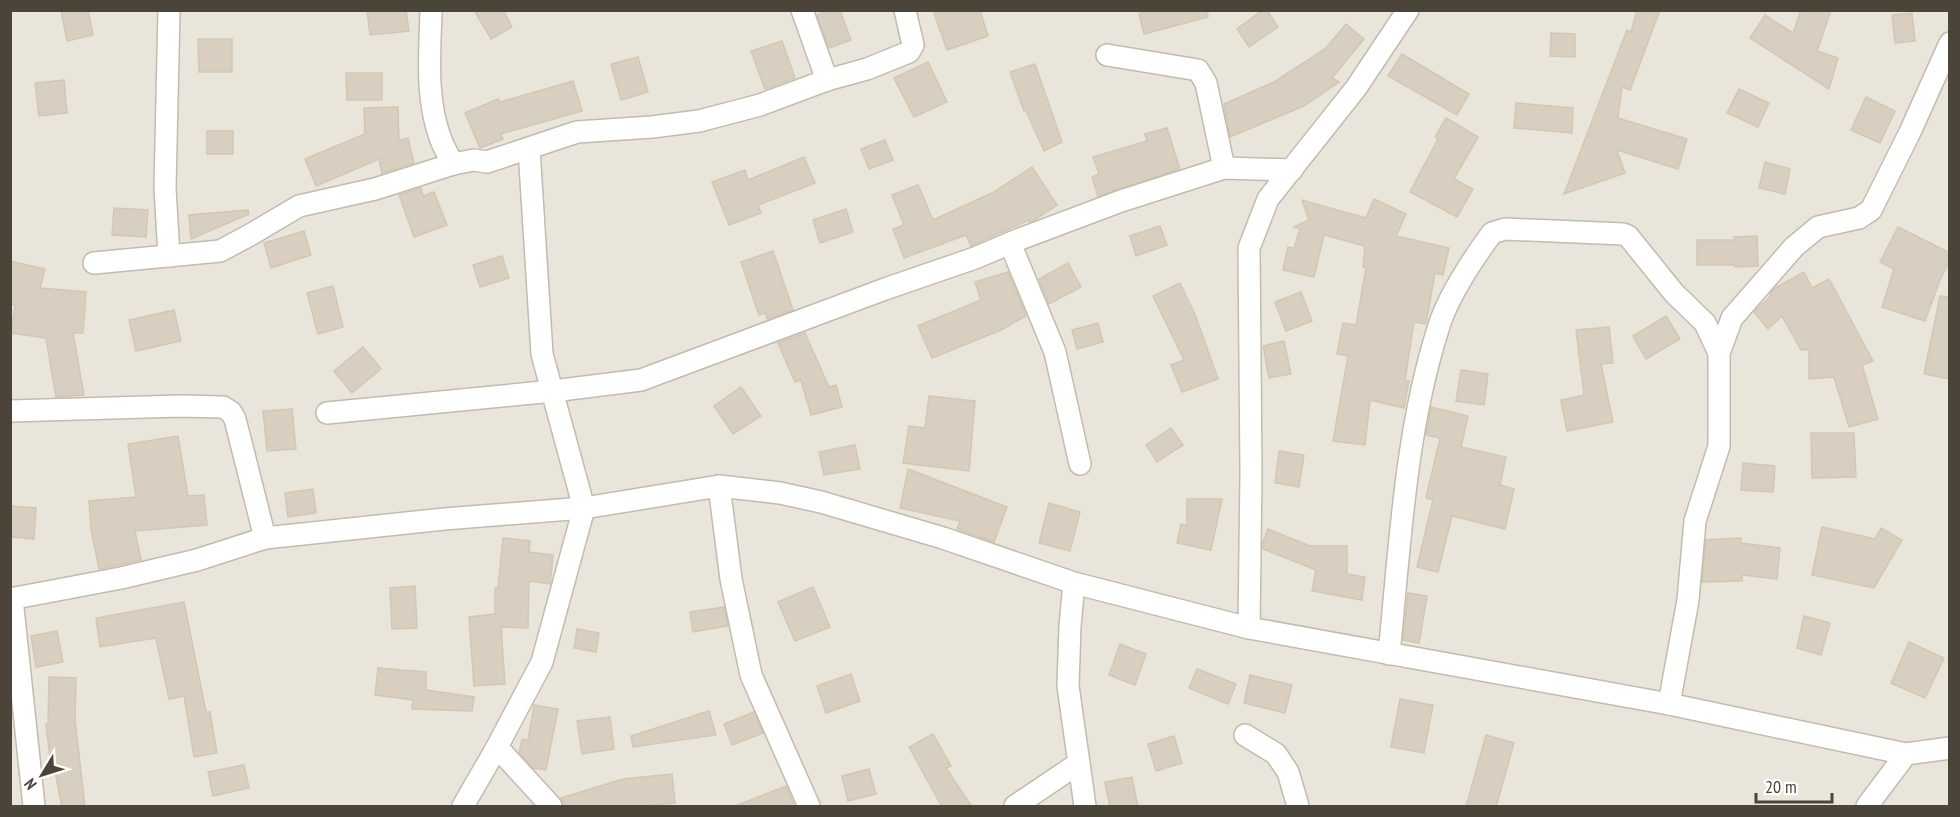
<svg xmlns="http://www.w3.org/2000/svg" width="1960" height="817" font-family="'PT Sans Narrow',sans-serif">
<style>
.residential{fill:#eae5da}
.building{fill:#d8cfc1;stroke:#d3c7b4;stroke-width:1.5}
.lines{fill:none;stroke-linecap:round;stroke-linejoin:round}
.street-casing{stroke:#c2bbae;stroke-width:24}
.street{stroke:#fff;stroke-width:21}
</style>
<rect width="100%" height="100%" fill="#f6f3ec"/>
<rect class="residential" x="11" y="11" width="1938" height="795"/>
<g class="building">
<polygon points="61,10 88,10 93,35 67,41"/>
<polygon points="367,10 406,10 409,31 370,35"/>
<polygon points="474,10 503,10 512,27 491,39"/>
<polygon points="829,10 840,10 851,40 829,48 817,15"/>
<polygon points="933,10 980,10 988,36 947,50"/>
<polygon points="1150,10 1207,10 1208,17 1144,34 1139,14"/>
<polygon points="1263,10 1267,10 1278,27 1249,47 1237,29"/>
<polygon points="1637,10 1660,10 1630,90 1622,87 1618,118 1687,139 1678,169 1617,150 1625,173 1564,194 1627,30 1631,32"/>
<polygon points="1801,10 1831,10 1817,51 1838,58 1829,89 1750,38 1765,15 1793,33"/>
<polygon points="1912,13 1915,41 1895,43 1892,15"/>
<polygon points="1346,24 1364,39 1332,78 1339,82 1304,106 1230,137 1224,104 1274,82 1325,49"/>
<polygon points="1551,33 1575,34 1575,57 1550,56"/>
<polygon points="198,39 232,39 232,72 199,72"/>
<polygon points="782,41 795,78 765,89 751,51"/>
<polygon points="1402,54 1469,94 1457,115 1388,76"/>
<polygon points="638,57 648,92 621,100 611,64"/>
<polygon points="928,62 947,102 914,117 894,78"/>
<polygon points="1035,64 1062,142 1044,151 1026,111 1024,111 1010,72"/>
<polygon points="346,73 382,73 382,100 347,100"/>
<polygon points="64,80 67,113 39,116 35,83"/>
<polygon points="573,81 582,111 501,134 503,139 480,148 465,113 498,99 500,102"/>
<polygon points="1739,89 1769,103 1758,127 1727,113"/>
<polygon points="1866,97 1895,111 1880,143 1851,130"/>
<polygon points="1516,103 1573,108 1572,133 1514,128"/>
<polygon points="398,107 399,141 408,138 414,163 382,173 379,159 316,186 305,159 365,134 364,108"/>
<polygon points="1446,118 1478,137 1454,179 1473,189 1457,217 1410,192 1438,139 1435,137"/>
<polygon points="1167,128 1180,169 1098,196 1092,177 1099,174 1093,157 1147,141 1145,134"/>
<rect x="207" y="131" width="26" height="23"/>
<polygon points="885,140 893,160 869,169 861,149"/>
<polygon points="804,157 815,183 758,205 761,213 729,225 712,182 745,170 748,180"/>
<polygon points="1765,162 1790,169 1785,194 1759,188"/>
<polygon points="1032,167 1057,205 1034,220 1030,222 1029,220 971,246 966,235 904,258 893,229 904,225 892,195 918,185 933,220 994,192"/>
<polygon points="421,188 423,196 434,192 447,225 414,237 399,195"/>
<polygon points="1374,199 1406,214 1396,236 1449,248 1443,275 1435,273 1426,324 1414,322 1405,380 1409,381 1404,408 1370,400 1365,445 1333,441 1348,356 1337,354 1343,323 1356,325 1366,268 1363,267 1365,246 1324,235 1314,277 1283,270 1288,247 1294,248 1300,229 1294,227 1309,220 1302,200 1366,218"/>
<polygon points="114,208 148,210 146,237 112,235"/>
<polygon points="846,209 853,232 820,243 813,220"/>
<polygon points="248,210 249,214 191,239 189,215"/>
<polygon points="1160,226 1167,245 1136,256 1130,236"/>
<polygon points="1898,227 1950,253 1950,260 1940,280 1925,321 1882,307 1894,269 1880,262"/>
<polygon points="304,231 311,255 271,268 264,243"/>
<polygon points="1757,236 1758,266 1735,267 1735,265 1697,265 1697,240 1734,240 1734,237"/>
<polygon points="773,251 793,310 767,319 765,313 759,315 741,262"/>
<polygon points="502,256 509,278 480,287 473,265"/>
<polygon points="10,261 45,269 40,288 86,292 83,333 73,333 84,395 56,397 46,338 11,333 15,305 10,304"/>
<polygon points="1068,263 1081,287 1049,304 1039,279"/>
<polygon points="1008,272 1026,316 1001,330 932,358 918,326 981,300 975,282"/>
<polygon points="1804,272 1812,288 1829,279 1873,361 1862,365 1878,419 1849,427 1834,377 1809,379 1809,350 1801,350 1782,316 1768,329 1754,312 1771,296 1770,294 1775,288"/>
<polygon points="1180,283 1196,317 1218,379 1182,392 1171,365 1184,360 1153,296"/>
<polygon points="333,286 343,327 318,334 307,293"/>
<polygon points="1301,292 1312,321 1286,331 1275,302"/>
<polygon points="1940,296 1950,297 1950,379 1924,374"/>
<polygon points="174,310 181,341 136,351 129,320"/>
<polygon points="1666,316 1680,339 1646,359 1633,336"/>
<polygon points="1098,323 1103,342 1077,349 1072,330"/>
<polygon points="1609,327 1613,363 1601,364 1613,422 1567,431 1561,400 1584,395 1576,330"/>
<polygon points="805,333 829,387 836,385 842,407 811,415 801,380 795,382 778,343"/>
<polygon points="1284,341 1291,374 1269,378 1263,346"/>
<polygon points="363,347 381,369 352,393 334,371"/>
<polygon points="1461,370 1488,374 1484,405 1456,401"/>
<polygon points="741,387 761,416 733,434 714,406"/>
<polygon points="929,396 975,401 969,471 903,463 909,426 925,428"/>
<polygon points="1431,407 1468,416 1461,447 1506,457 1500,485 1514,489 1505,529 1452,516 1438,572 1417,567 1433,500 1426,498 1440,438 1426,435"/>
<polygon points="292,409 296,449 267,451 263,411"/>
<polygon points="1171,428 1183,445 1157,462 1146,445"/>
<polygon points="1811,433 1854,433 1856,477 1812,478"/>
<polygon points="178,436 188,496 204,495 207,525 135,531 141,560 99,569 91,529 89,501 136,497 128,444"/>
<polygon points="855,445 860,469 824,475 819,452"/>
<polygon points="1279,451 1304,455 1299,487 1275,483"/>
<polygon points="1743,463 1775,466 1773,492 1741,490"/>
<polygon points="908,469 1007,507 994,542 957,529 960,521 900,508"/>
<polygon points="313,489 316,513 288,517 285,493"/>
<polygon points="1187,499 1222,499 1211,550 1177,543 1181,524 1187,525"/>
<polygon points="1049,503 1080,512 1070,551 1039,543"/>
<polygon points="10,506 36,508 34,539 10,537"/>
<polygon points="1822,527 1875,539 1881,528 1902,540 1874,588 1812,575"/>
<polygon points="1268,529 1310,546 1347,546 1347,574 1365,577 1362,600 1312,591 1316,570 1263,549 1263,542"/>
<polygon points="503,538 530,541 529,552 553,555 550,584 529,581 528,628 501,627 505,684 474,686 469,617 495,614 495,588 498,588"/>
<polygon points="1741,538 1741,543 1780,548 1777,579 1742,575 1742,581 1702,582 1706,540"/>
<polygon points="415,586 417,628 392,629 390,588"/>
<polygon points="813,587 830,627 795,641 778,602"/>
<polygon points="1408,593 1427,596 1419,643 1403,640"/>
<polygon points="184,602 206,712 210,712 217,753 194,757 184,696 169,699 156,638 100,647 96,618"/>
<polygon points="724,607 728,626 693,632 690,612"/>
<polygon points="1804,616 1830,623 1821,655 1797,648"/>
<polygon points="577,629 599,633 596,652 574,648"/>
<polygon points="57,631 63,662 36,667 31,636"/>
<polygon points="1909,642 1944,658 1925,698 1891,683"/>
<polygon points="1120,644 1146,654 1135,685 1109,675"/>
<polygon points="378,668 426,672 426,690 474,697 472,711 412,709 413,700 375,695"/>
<polygon points="1197,669 1236,684 1228,704 1189,688"/>
<polygon points="851,674 860,701 826,713 817,686"/>
<polygon points="1250,675 1292,685 1285,713 1244,703"/>
<polygon points="49,677 76,678 75,720 85,807 62,807 54,766 51,766 46,724 48,724"/>
<polygon points="1400,699 1433,705 1424,753 1391,747"/>
<polygon points="534,705 558,709 546,770 533,768 519,753 522,739 528,740"/>
<polygon points="709,711 716,735 633,747 631,736"/>
<polygon points="754,712 763,733 732,745 724,724"/>
<polygon points="610,717 614,749 582,754 577,721"/>
<polygon points="933,734 951,766 946,768 972,807 942,807 909,747"/>
<polygon points="1486,735 1514,743 1496,807 1466,807"/>
<polygon points="1174,736 1182,763 1156,771 1148,744"/>
<polygon points="244,765 249,788 213,796 208,772"/>
<polygon points="869,769 876,794 848,801 842,776"/>
<polygon points="672,774 675,803 650,805 650,807 563,807 561,798 623,779"/>
<polygon points="1132,777 1138,807 1110,807 1105,782"/>
<polygon points="786,786 795,807 738,807 738,805"/>
</g>
<g class="lines">
<defs>
<g id="street">
<path d="M431,10C430,53 425,98 441,140C444,148 449,156 453,164L474,160L487,162L577,132L652,127L699,121L760,105L827,80L867,69L909,52L913,45L905,10"/>
<polyline points="802,10 827,80"/>
<polyline points="1107,55 1198,70 1206,83 1224,168"/>
<polyline points="1010,243 1055,352 1080,464"/>
<polyline points="169,256 165,188 169,10"/>
<polyline points="94,263 220,251 250,235 299,206 375,189 453,164"/>
<polyline points="10,411 180,406 223,407 231,412 235,419 265,538"/>
<polyline points="327,413 553,391 641,380 885,289 975,258 1020,239 1121,201 1224,168 1292,170"/>
<polyline points="719,486 731,579 751,675 809,806"/>
<polyline points="1074,583 1070,626 1068,686 1085,806"/>
<polyline points="10,599 121,578 197,560 265,538 444,519 584,508 719,486 780,493 821,502 943,538 1074,583 1249,628 1669,704 1906,754 1950,748"/>
<polyline points="12,599 34,806"/>
<polyline points="1249,628 1251,472 1249,248 1268,199 1356,88 1408,10"/>
<path d="M1389,654C1400,546 1405,433 1438,329C1447,298 1473,259 1492,233L1505,229L1623,234L1628,236L1674,293L1705,323L1719,353"/>
<polyline points="1669,704 1688,600 1695,521 1719,446 1719,353 1732,318 1794,247 1818,227 1859,218 1871,210 1910,132 1950,43"/>
<polyline points="1245,735 1276,754 1288,772 1298,806"/>
<polyline points="497,747 551,806"/>
<polyline points="463,806 497,747 542,662 584,508 542,354 529,149"/>
<polyline points="1015,806 1079,763"/>
<polyline points="1867,806 1906,754"/>
</g>
</defs>
<use href="#street" class="street-casing"/>
<use href="#street" class="street"/>
</g>
<rect width="1960" height="817" fill="none" stroke="#4b4439" stroke-width="24"/>
<g transform="translate(42 775) rotate(232)" stroke="#ffffff" stroke-width="4.5" paint-order="stroke">
<path d="M0-4.5L10 22L0 15L-10 22Z" fill="#4b4439"/>
<text y="-9" font-size="16" font-weight="bold" text-anchor="middle" fill="#4b4439">N</text>
</g>
<path d="M1756 793v9h76v-9" fill="none" stroke="#4b4439" stroke-width="3"/>
<text x="1765" y="793" font-size="18" fill="#4b4439" stroke="#ffffff" stroke-width="4.5" paint-order="stroke">20 m</text>
</svg>
